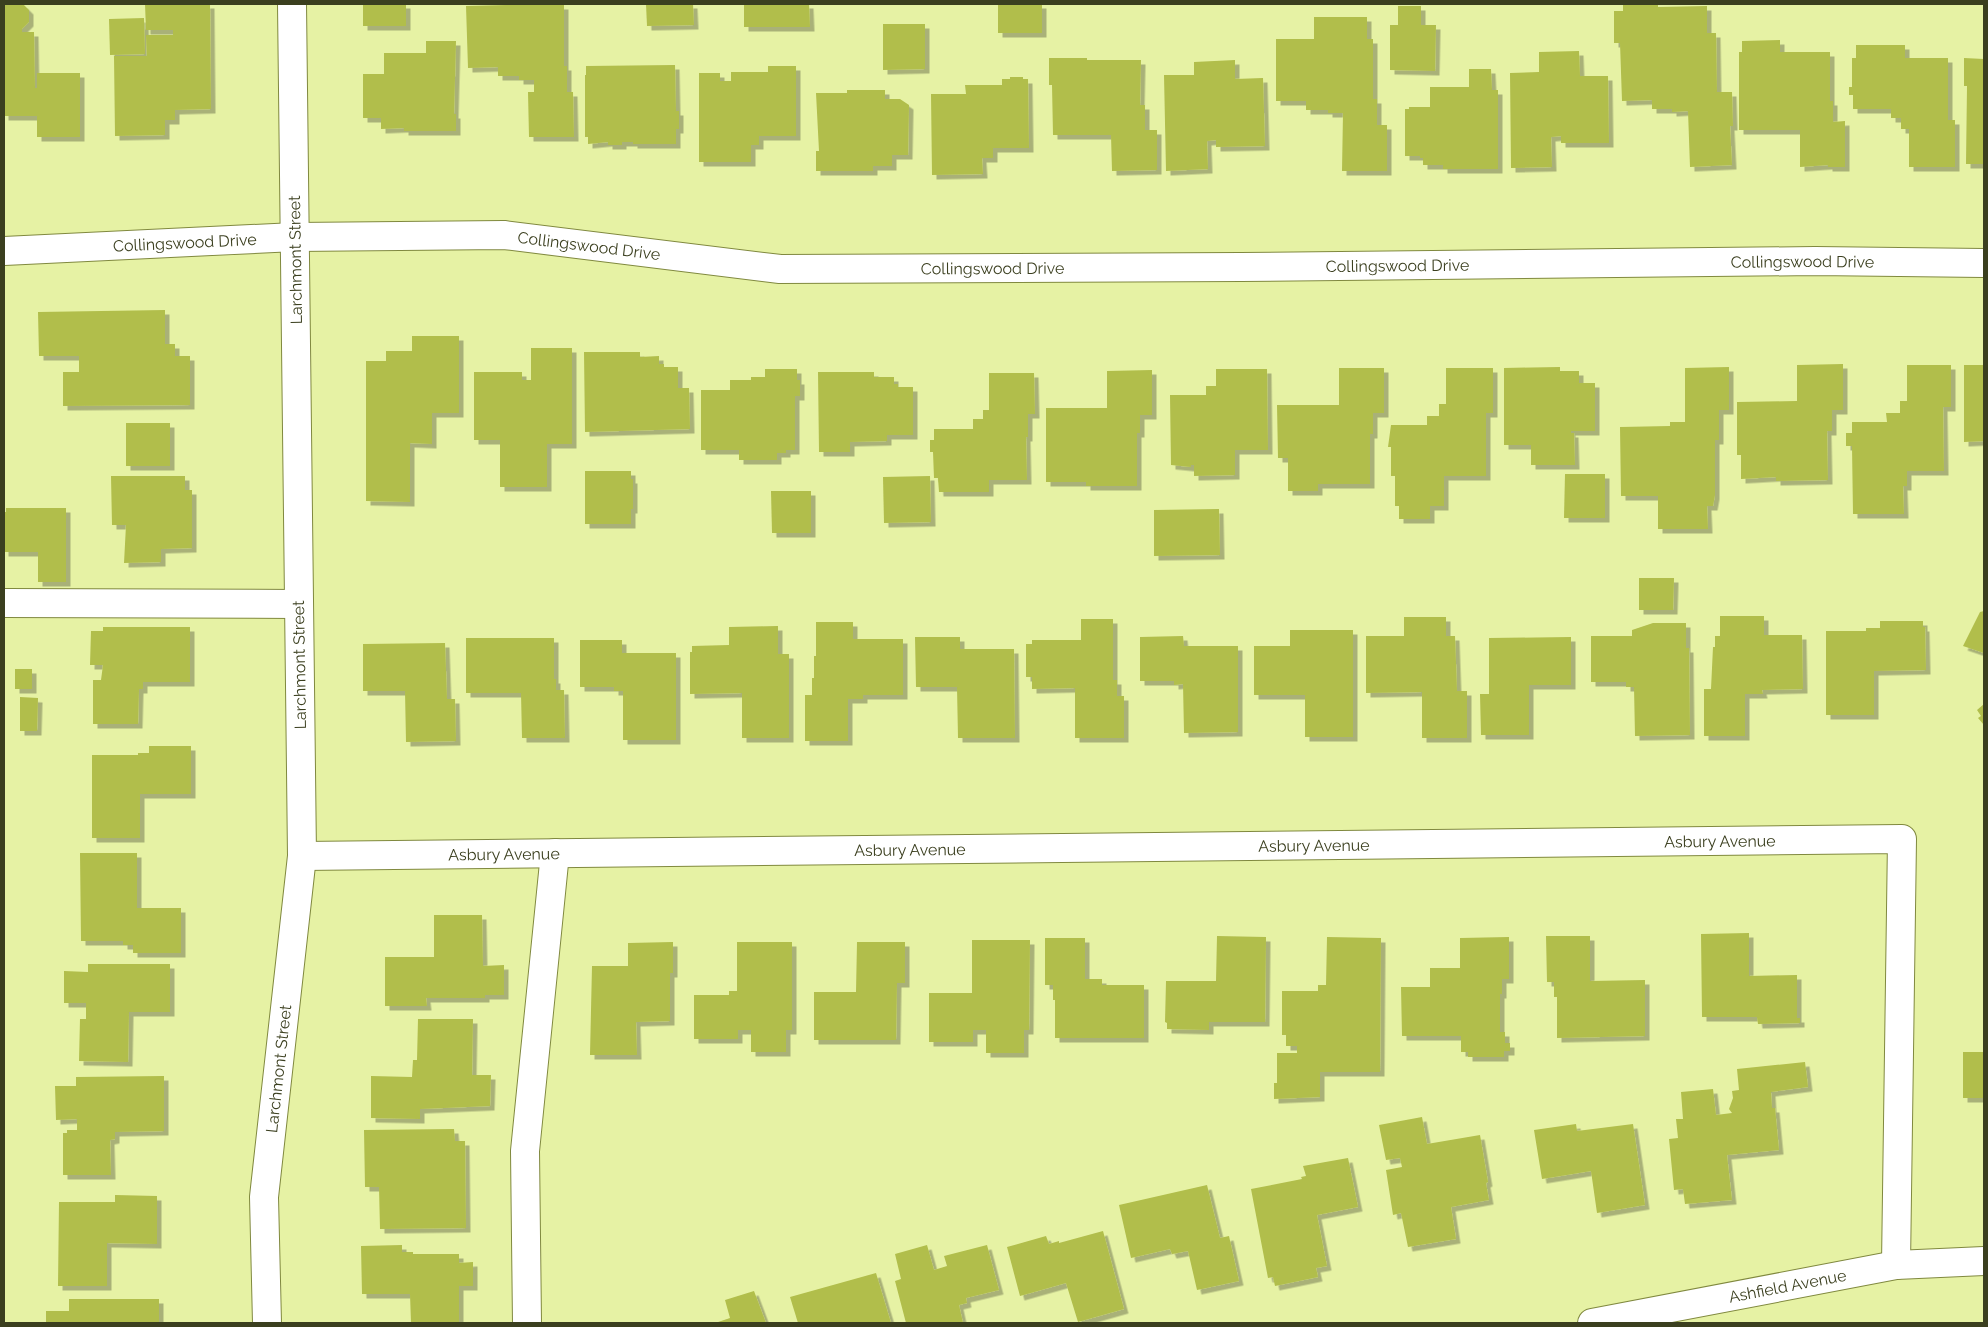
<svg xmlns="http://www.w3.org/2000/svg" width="1988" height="1327" font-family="Raleway,sans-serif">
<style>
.building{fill:#b1be4b;filter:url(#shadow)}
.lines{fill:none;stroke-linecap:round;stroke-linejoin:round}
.minor-casing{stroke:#80893f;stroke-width:30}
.minor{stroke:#fff;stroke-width:28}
.labels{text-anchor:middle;stroke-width:5;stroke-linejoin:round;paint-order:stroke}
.street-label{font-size:16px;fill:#3b3f1f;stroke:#fff}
</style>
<defs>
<filter id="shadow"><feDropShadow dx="4.5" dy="4.5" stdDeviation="0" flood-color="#0004"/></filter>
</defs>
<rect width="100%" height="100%" fill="#e6f2a4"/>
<g class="building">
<polygon points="4,4 23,4 29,10 29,22 22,29 22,32 34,32 35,88 37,88 37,73 80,73 80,137 37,137 37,116 4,116"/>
<polygon points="145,4 210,4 211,109 175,110 175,120 165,120 165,135 115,136 114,56 147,56 146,35 173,35 173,30 146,30"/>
<rect x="363" y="4" width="43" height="22"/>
<polygon points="506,4 564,5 564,66 567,66 567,92 573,92 574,137 529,137 528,92 534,92 534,80 519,80 519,76 498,76 498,67 468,68 466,6 506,5"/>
<polygon points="646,4 693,4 694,25 647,26"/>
<polygon points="744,4 809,4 810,27 744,27"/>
<rect x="998" y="4" width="44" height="29"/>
<polygon points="1658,4 1658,7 1707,6 1707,33 1716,33 1717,92 1732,92 1733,126 1730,126 1732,165 1690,167 1688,111 1672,112 1672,109 1652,109 1652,100 1622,101 1620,43 1614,43 1614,11 1623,11 1623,5"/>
<polygon points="1398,6 1421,6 1421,25 1436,25 1435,71 1390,70 1390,25 1398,25"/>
<polygon points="1314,17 1367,17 1367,39 1373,39 1373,99 1377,99 1377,125 1387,125 1387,171 1342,171 1343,113 1328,113 1328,110 1306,110 1306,101 1276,101 1276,39 1314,39"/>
<polygon points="144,18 145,54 110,55 109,19"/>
<polygon points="883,24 925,24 925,69 883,70"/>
<polygon points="1780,40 1780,52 1830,52 1830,101 1833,101 1833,122 1845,121 1845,167 1828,167 1828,165 1800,167 1800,130 1739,130 1739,52 1742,52 1742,41"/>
<polygon points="426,41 456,41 454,114 456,114 456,131 404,131 404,128 381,129 381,118 363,118 363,74 384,74 384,53 426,53"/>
<polygon points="1856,45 1905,45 1905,58 1948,58 1948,120 1955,120 1955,167 1909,167 1909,129 1901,129 1901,118 1891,118 1891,109 1853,109 1853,95 1849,95 1849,87 1852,87 1852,58 1856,58"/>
<polygon points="1579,51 1580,76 1608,76 1609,143 1561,143 1561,136 1551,137 1552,167 1511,168 1510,73 1539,72 1539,52"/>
<polygon points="1049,58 1087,58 1087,60 1141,60 1140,105 1145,105 1145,130 1157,130 1157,170 1112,171 1111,135 1053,135 1052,85 1049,85"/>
<polygon points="1964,58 1984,59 1984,164 1966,164 1967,86 1964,86"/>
<polygon points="1235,60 1235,79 1263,78 1265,146 1216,147 1216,140 1207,141 1208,169 1166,171 1164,75 1194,75 1194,62"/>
<polygon points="675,65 676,111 679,111 679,129 676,129 676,144 633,144 633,142 622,142 622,145 608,145 608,142 588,144 588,137 585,137 585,75 586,75 586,66"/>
<polygon points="768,66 796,66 796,136 759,136 759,145 751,145 751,162 699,162 699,73 720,73 720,81 731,81 731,72 768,72"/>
<polygon points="1469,69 1491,69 1492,90 1498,90 1498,169 1443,169 1443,165 1423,165 1423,158 1420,158 1420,156 1405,156 1405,109 1409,109 1409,107 1430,107 1430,87 1469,87"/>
<polygon points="1010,77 1023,77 1023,79 1028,79 1029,148 993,148 993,158 982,158 983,174 932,175 931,94 966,94 965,85 1002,85 1002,79 1010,79"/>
<polygon points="847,90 885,90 885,99 900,99 909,105 908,155 892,155 892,166 873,166 873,171 816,171 816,151 819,151 816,93 847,93"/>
<polygon points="165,310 165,344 175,344 175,356 190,356 190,405 63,406 63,372 79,372 79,356 39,356 38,312"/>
<polygon points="412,336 459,336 459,413 432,413 432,444 410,443 410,502 366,501 366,361 386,361 386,351 412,351"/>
<polygon points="531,348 572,348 572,444 547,444 547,487 500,487 500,440 474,440 474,372 522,372 522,380 531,380"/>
<polygon points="584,352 640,352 640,357 659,356 659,364 664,364 664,367 678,367 678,388 689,388 690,429 585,432"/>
<polygon points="1843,364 1843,410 1832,410 1832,431 1827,431 1828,480 1776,481 1776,477 1741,479 1741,455 1737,455 1737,402 1797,401 1797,365"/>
<polygon points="1907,365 1951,365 1951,407 1943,407 1944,471 1907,471 1907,486 1903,486 1904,514 1853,514 1852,446 1846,446 1846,433 1852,433 1852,422 1887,422 1886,413 1900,413 1900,401 1907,401"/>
<polygon points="1964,365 1984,365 1984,441 1964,442"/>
<polygon points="1560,367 1560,371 1579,371 1579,383 1595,383 1595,431 1571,431 1571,433 1574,433 1575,465 1531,465 1531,445 1504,445 1504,368"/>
<polygon points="1729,367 1729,410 1719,410 1719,440 1715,440 1715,495 1713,506 1707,506 1708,529 1658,529 1658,496 1621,496 1620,427 1670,426 1670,422 1685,422 1685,368"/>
<polygon points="1339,368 1384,368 1384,413 1373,413 1373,434 1370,434 1370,484 1318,484 1318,491 1288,491 1288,458 1278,458 1277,405 1339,405"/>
<polygon points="1446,368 1493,368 1493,413 1486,413 1486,476 1444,476 1444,506 1430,506 1430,519 1399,519 1399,506 1395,506 1395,476 1391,476 1391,447 1388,447 1391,425 1427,425 1427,416 1439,416 1439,404 1446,404"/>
<polygon points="765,369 797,369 797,380 800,380 800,396 795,396 795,450 786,450 786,453 777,453 777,460 739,460 739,450 701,450 701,390 730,390 730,380 751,380 751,377 765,377"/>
<polygon points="1216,369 1267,369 1268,450 1235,450 1235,475 1194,476 1194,465 1191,465 1191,467 1171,465 1170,395 1206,395 1206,386 1216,386"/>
<polygon points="1152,370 1152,415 1140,415 1140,433 1137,433 1137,486 1086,486 1086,482 1046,482 1046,408 1107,408 1107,371"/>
<polygon points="818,372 874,372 874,377 894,377 894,384 898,384 898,387 913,387 913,435 887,435 887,441 850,442 850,452 819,452"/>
<polygon points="989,373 1034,373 1035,414 1028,414 1028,437 1026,437 1027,480 989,480 989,492 939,492 938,478 934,478 933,452 930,452 930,440 934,440 934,429 973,429 973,419 983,419 983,410 989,410"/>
<rect x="126" y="423" width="44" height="43"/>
<polygon points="585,471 631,471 631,479 633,479 633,509 631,509 631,524 585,524"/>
<polygon points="1565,474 1605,474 1605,518 1564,518"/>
<polygon points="111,476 185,476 185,490 192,490 192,548 161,549 161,562 124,563 126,525 112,525"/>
<polygon points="930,476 931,522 884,523 883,477"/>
<polygon points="771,491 811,491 811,533 772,533"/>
<polygon points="6,508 66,508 66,582 38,582 38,552 4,552 4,512 6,512"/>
<polygon points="1219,509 1220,555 1154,556 1154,510"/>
<polygon points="1639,578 1674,578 1673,610 1639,610"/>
<polygon points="1984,611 1984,653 1963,646 1980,612"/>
<polygon points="1720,616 1764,616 1764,635 1802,635 1803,689 1762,690 1763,694 1745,694 1745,736 1704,736 1704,689 1711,689 1713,647 1715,647 1715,636 1720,636"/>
<polygon points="1404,617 1446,617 1446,636 1455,636 1457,691 1467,691 1467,738 1422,738 1422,692 1366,693 1366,636 1404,636"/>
<polygon points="1081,619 1113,619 1113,680 1117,680 1117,696 1124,696 1124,738 1075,738 1075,688 1032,689 1032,677 1026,677 1026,644 1032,644 1032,640 1081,640"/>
<polygon points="1880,621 1923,621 1923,627 1925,627 1926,670 1874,671 1874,715 1826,715 1826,631 1866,631 1866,628 1880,628"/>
<polygon points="816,622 853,622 853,639 903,639 903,695 863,695 863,699 848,699 848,741 805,741 805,695 812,695 812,678 814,678 814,656 816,656"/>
<polygon points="1653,623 1686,623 1686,648 1689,648 1690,735 1635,736 1634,687 1626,687 1626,682 1591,682 1591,636 1632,636 1632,630"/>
<polygon points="778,626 778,654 789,654 789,738 742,738 742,693 690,694 690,652 692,652 692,646 729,645 729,627"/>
<polygon points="103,627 190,627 190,682 143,682 143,689 139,689 138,724 93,724 93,680 101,680 103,665 90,665 91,631 103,631"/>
<polygon points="1290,630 1353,630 1353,737 1305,737 1305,695 1254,695 1254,646 1290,646"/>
<polygon points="1183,636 1184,646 1238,646 1238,732 1184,733 1183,684 1174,685 1174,681 1140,681 1140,637"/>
<polygon points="915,637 960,637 960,649 1014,649 1015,738 958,738 957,687 916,687"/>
<polygon points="1571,637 1571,685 1529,685 1529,735 1481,735 1480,694 1489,694 1489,638"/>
<polygon points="466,638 554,638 554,679 556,679 556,690 564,690 565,738 522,738 521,693 466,693"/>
<polygon points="580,640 622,640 622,653 676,653 676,740 623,740 623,691 614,691 614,687 580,687"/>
<polygon points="445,643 447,699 455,699 456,741 406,742 405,691 363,691 363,644"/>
<rect x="15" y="669" width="17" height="20"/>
<polygon points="20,697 38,698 37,731 20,731"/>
<polygon points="1984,704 1984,725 1978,718 1981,716 1977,710"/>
<polygon points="149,746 191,746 191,794 140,794 140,838 92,838 92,755 138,755 138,753 149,753"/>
<polygon points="80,853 137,853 137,908 181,908 181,953 133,953 133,945 123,945 123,941 81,941"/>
<polygon points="434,915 482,915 483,966 504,965 504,995 485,995 485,998 426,998 427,1006 385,1006 385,957 434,957"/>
<polygon points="1749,933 1749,976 1797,975 1797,1018 1800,1018 1800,1023 1758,1024 1757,1017 1702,1017 1701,934"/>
<polygon points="1217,936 1266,937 1265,1022 1209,1022 1209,1030 1167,1029 1167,1023 1165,1022 1166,981 1216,981"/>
<polygon points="1546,936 1590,936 1590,981 1645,980 1645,1036 1557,1038 1557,997 1554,997 1554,982 1547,982"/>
<polygon points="1327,937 1381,938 1380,1072 1320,1072 1320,1097 1274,1099 1274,1083 1277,1083 1277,1053 1297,1053 1297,1046 1286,1046 1286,1035 1282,1035 1282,991 1318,991 1318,985 1326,985"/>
<polygon points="1509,937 1509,979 1502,979 1502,994 1500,994 1500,1032 1505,1032 1505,1043 1510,1043 1510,1051 1504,1051 1504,1057 1468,1057 1468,1052 1461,1052 1461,1036 1402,1036 1401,987 1430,987 1430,968 1460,968 1460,938"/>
<polygon points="1045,938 1085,938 1085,979 1102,979 1102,985 1144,985 1144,1038 1055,1038 1055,1000 1053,1000 1053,985 1045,985"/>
<polygon points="972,940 1030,940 1029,1030 1024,1030 1024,1053 986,1053 986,1030 973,1030 973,1042 929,1042 929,993 972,993"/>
<polygon points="673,942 673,973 670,973 670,1021 636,1022 637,1055 590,1055 592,966 628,966 628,943"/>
<polygon points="737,942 792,942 792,1030 786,1030 786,1052 751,1052 751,1030 738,1030 738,1039 694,1039 694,995 729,995 729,991 737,991"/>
<polygon points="857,942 905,942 905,983 897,983 896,1040 814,1040 814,992 856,992"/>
<polygon points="88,964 170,964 170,1012 129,1012 128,1062 79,1061 80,1019 86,1019 86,1003 64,1003 64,971 88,972"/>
<polygon points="418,1019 473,1019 472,1075 491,1075 490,1106 420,1109 420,1119 371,1118 371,1076 412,1077 413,1060 417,1060"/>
<rect x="1963" y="1052" width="21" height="46"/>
<polygon points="1805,1062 1808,1087 1771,1092 1772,1108 1775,1108 1779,1150 1727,1155 1732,1200 1685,1204 1683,1189 1674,1190 1669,1139 1678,1138 1676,1119 1683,1119 1681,1092 1713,1089 1716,1115 1732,1113 1729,1109 1733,1098 1732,1091 1739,1090 1737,1069"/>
<polygon points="164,1076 164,1131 115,1132 115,1139 110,1140 111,1175 63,1175 63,1133 67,1133 67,1130 77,1130 77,1119 56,1120 55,1086 76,1086 76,1077"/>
<polygon points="1422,1117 1427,1144 1480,1135 1488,1182 1486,1183 1489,1200 1451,1207 1456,1239 1408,1247 1401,1213 1393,1215 1386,1170 1402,1167 1400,1158 1386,1160 1379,1125"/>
<polygon points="1576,1124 1577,1131 1633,1124 1645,1205 1597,1213 1591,1171 1542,1179 1534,1130"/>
<polygon points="454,1129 455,1141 465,1141 466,1228 380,1229 379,1187 365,1187 364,1130"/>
<polygon points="1348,1158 1358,1207 1317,1215 1327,1266 1316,1268 1318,1277 1275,1286 1273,1277 1268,1278 1251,1189 1302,1179 1301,1177 1306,1176 1303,1166"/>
<polygon points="1207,1185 1220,1238 1229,1236 1239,1281 1197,1290 1188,1251 1172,1254 1170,1249 1131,1258 1119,1205"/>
<polygon points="115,1195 157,1196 157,1244 107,1243 107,1286 58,1286 59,1202 115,1202"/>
<polygon points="1103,1231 1124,1309 1078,1322 1066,1283 1020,1296 1007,1247 1046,1236 1049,1244 1059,1241 1059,1243"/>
<polygon points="402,1245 402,1252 413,1252 413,1254 459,1254 459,1263 473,1262 473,1286 459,1286 459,1323 411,1323 410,1294 362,1294 361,1246"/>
<polygon points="927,1245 934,1270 947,1266 944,1256 987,1245 999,1290 966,1298 967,1303 959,1305 963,1323 906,1323 895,1281 901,1279 895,1254"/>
<polygon points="876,1273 891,1323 798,1323 790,1297"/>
<polygon points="754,1291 766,1323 715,1323 730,1318 725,1300"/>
<polygon points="69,1299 159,1299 159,1323 46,1323 46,1311 69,1311"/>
</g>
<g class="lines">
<defs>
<g id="minor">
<path id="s1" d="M4,251L295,237L504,235L780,269L1241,267L1815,261L1984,263"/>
<polyline points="4,603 298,604"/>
<path id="s2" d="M302,856L1902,839L1896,1265"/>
<path id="s3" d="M267,1323L264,1197L302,856L292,4"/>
<polyline points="527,1323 525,1151 555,853"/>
<path id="s4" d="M1592,1323L1896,1265L1984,1261"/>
</g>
</defs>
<use href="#minor" class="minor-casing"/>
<use href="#minor" class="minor"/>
</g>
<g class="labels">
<g class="street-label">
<text dy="6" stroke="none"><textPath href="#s1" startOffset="181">Collingswood Drive</textPath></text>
<text dy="6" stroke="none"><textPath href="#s1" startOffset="586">Collingswood Drive</textPath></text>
<text transform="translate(295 260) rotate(-91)" y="6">Larchmont Street</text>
<text dy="6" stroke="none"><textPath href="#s1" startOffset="1801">Collingswood Drive</textPath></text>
<text dy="6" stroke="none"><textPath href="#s1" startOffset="1396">Collingswood Drive</textPath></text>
<text dy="6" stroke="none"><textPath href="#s1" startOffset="991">Collingswood Drive</textPath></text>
<text transform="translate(299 665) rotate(-91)" y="6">Larchmont Street</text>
<text dy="6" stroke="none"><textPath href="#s2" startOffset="1418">Asbury Avenue</textPath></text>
<text dy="6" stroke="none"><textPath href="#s2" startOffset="1012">Asbury Avenue</textPath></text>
<text dy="6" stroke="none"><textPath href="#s2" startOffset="608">Asbury Avenue</textPath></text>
<text dy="6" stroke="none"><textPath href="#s2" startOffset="202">Asbury Avenue</textPath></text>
<text dy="6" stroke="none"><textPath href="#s3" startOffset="255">Larchmont Street</textPath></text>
<text dy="6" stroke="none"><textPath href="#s4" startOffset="199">Ashfield Avenue</textPath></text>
</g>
</g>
<rect width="1988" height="1327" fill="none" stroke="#3b3f1f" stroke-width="10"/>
</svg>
